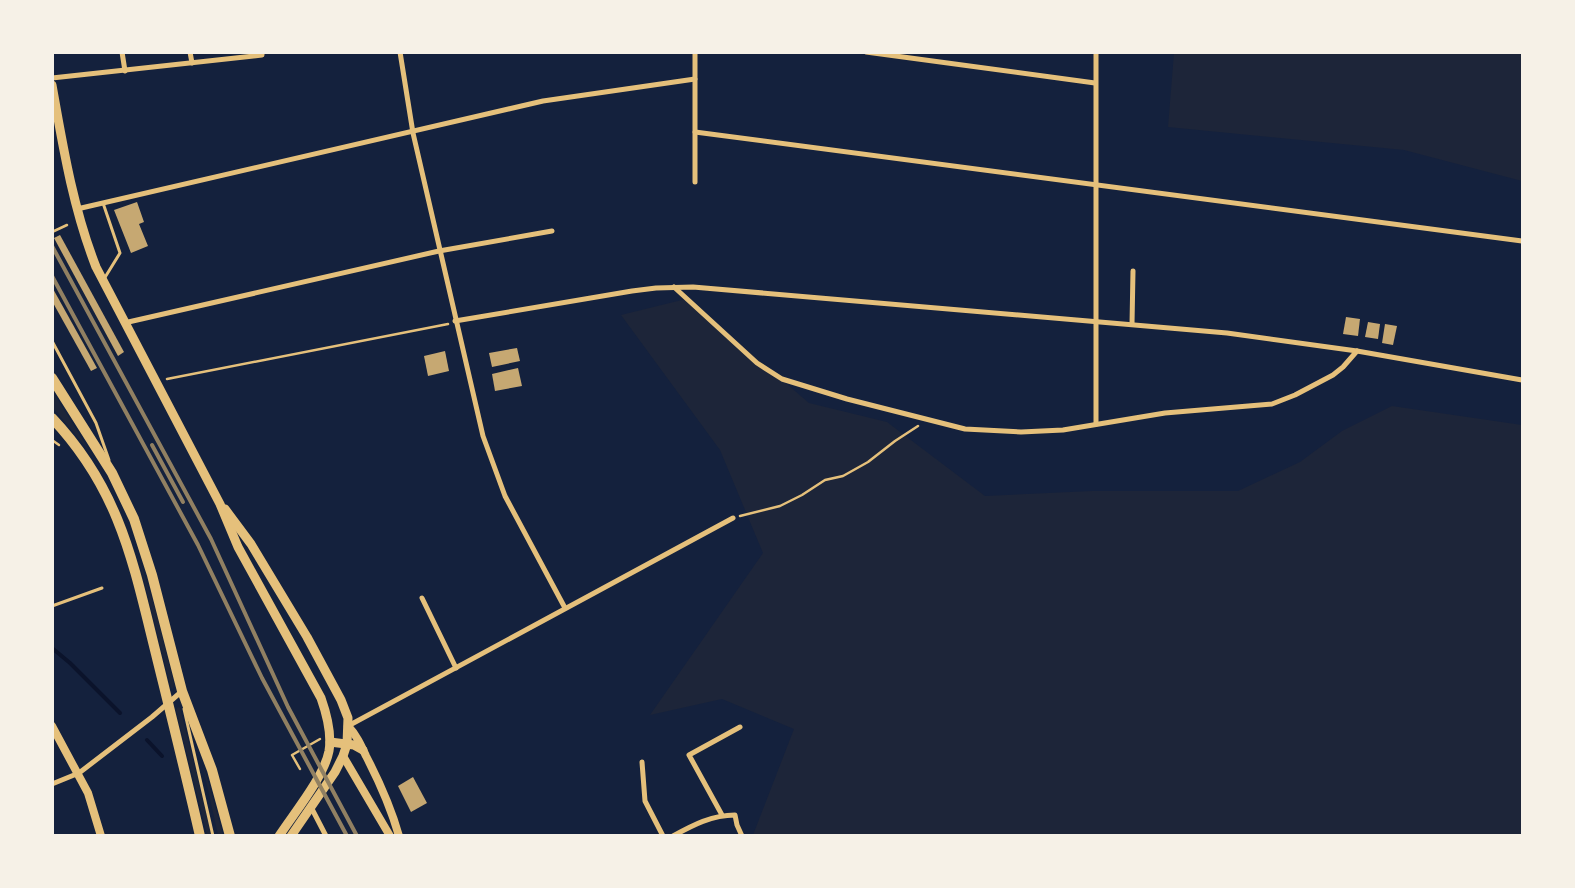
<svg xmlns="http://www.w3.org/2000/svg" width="1575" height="888" font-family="Helvetica,sans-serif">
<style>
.green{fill:#1d2539}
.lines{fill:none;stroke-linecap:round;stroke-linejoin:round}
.stream{stroke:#0b132b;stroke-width:4}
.building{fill:#c6a872}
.path{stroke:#e5c07b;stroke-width:2.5}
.service{stroke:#e5c07b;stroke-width:3}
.minor{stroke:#e5c07b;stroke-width:5}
.tertiary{stroke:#e5c07b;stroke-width:8}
.secondary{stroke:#e5c07b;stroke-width:9}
.primary{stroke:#e5c07b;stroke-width:10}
.rail{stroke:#918062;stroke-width:4}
</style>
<rect width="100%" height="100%" fill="#14213d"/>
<g class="green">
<polygon points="1174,53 1522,53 1522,181 1404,150 1168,127"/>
<polygon points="690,298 726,332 809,403 887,422 985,496 1092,491 1238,491 1300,462 1342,431 1392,406 1522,425 1522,835 753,835 794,729 722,699 650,715 763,553 720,450 621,315"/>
<polygon points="53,392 109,482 85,446 53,408"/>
<polygon points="136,549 155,608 174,684 173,689 171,688"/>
<polygon points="178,707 180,708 212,835 207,835 176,710"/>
<polygon points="202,763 209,784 223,835 218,835"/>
</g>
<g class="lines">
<g class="stream">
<polyline points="52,648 70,663 120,713"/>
<polyline points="147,740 162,756"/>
</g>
</g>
<g class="building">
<polygon points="137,202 144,222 139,224 148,246 131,253 114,210"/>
<polygon points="60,235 124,352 118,356 54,238"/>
<polygon points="52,287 97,368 91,371 52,301"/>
<polygon points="1346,317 1360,319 1358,336 1343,334"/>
<polygon points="1368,322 1380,324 1378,339 1365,337"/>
<polygon points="1385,324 1397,326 1393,345 1382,343"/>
<polygon points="517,348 520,361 492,367 489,353"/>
<polygon points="445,351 449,371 428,376 424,356"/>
<polygon points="518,368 522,386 495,391 492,374"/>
<polygon points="413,777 427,803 411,812 398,786"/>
</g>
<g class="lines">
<g class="path">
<polyline points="52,232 67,225"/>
<polyline points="167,379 448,324"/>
<polyline points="52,440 59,445"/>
<polyline points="740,516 780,506 802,495 825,480 843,476 868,462 895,441 918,426"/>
<polyline points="300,769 292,755 320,739"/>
</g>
<g class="service">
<polyline points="103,203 120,253 104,279"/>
<polyline points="52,341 96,423 109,460"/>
<polyline points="52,606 102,588"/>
<polyline points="184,709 213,836"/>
</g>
<g class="minor">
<polyline points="122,52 125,71"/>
<polyline points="190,52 192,63"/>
<polyline points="400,52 413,133 483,436 505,496 565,608"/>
<polyline points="695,52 695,182"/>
<polyline points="866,52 1095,83"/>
<polyline points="1096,52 1096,424"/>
<polyline points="52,78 262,55 262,52"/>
<polyline points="695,132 1522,241"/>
<polyline points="77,209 543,101 695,79"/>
<polyline points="674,287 757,363 782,379 847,399 965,429 1021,432 1063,430 1165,413 1272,404 1295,395 1333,375 1343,367 1357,351"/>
<polyline points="455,321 632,291 656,288 693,287 1227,333 1357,351 1522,380"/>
<polyline points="124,323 439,251 552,231"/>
<polyline points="1132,324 1133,271"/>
<polyline points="422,598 456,668"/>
<polyline points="348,726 733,518"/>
<polyline points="642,762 645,801 663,836"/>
<polyline points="52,784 79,773 152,717 181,692"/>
<polyline points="311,807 326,836"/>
<polyline points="722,815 689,755 740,727"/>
<path d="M673,836C693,825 712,815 735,815L737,825L742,836"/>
</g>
<g class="tertiary">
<polyline points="52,726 88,793 101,836"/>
<path d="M348,726C356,734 361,745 366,756C379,781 391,808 399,836"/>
<polyline points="343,756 390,836"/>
</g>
<g class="secondary">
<path d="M52,85C63,147 73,208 96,267L220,504L238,547L321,698C327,715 332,733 329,751C324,777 294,813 279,836"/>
<polyline points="225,509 251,544 307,637 341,700 348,718 347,744 343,756 335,772 291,836"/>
<polyline points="330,742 354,745 363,750"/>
</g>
<g class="primary">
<polyline points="52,378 112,473 134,519 152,575 182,691 212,770 230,836"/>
<path d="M52,418C120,490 133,562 156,654C171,715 186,775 200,836"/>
</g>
<g class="rail">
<polyline points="52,246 211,539 288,707 357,836"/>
<polyline points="52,276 198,545 262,678 347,836"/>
<polyline points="152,445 183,502"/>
</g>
</g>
<rect width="1575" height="888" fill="none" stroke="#f6f1e7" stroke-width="108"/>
</svg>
